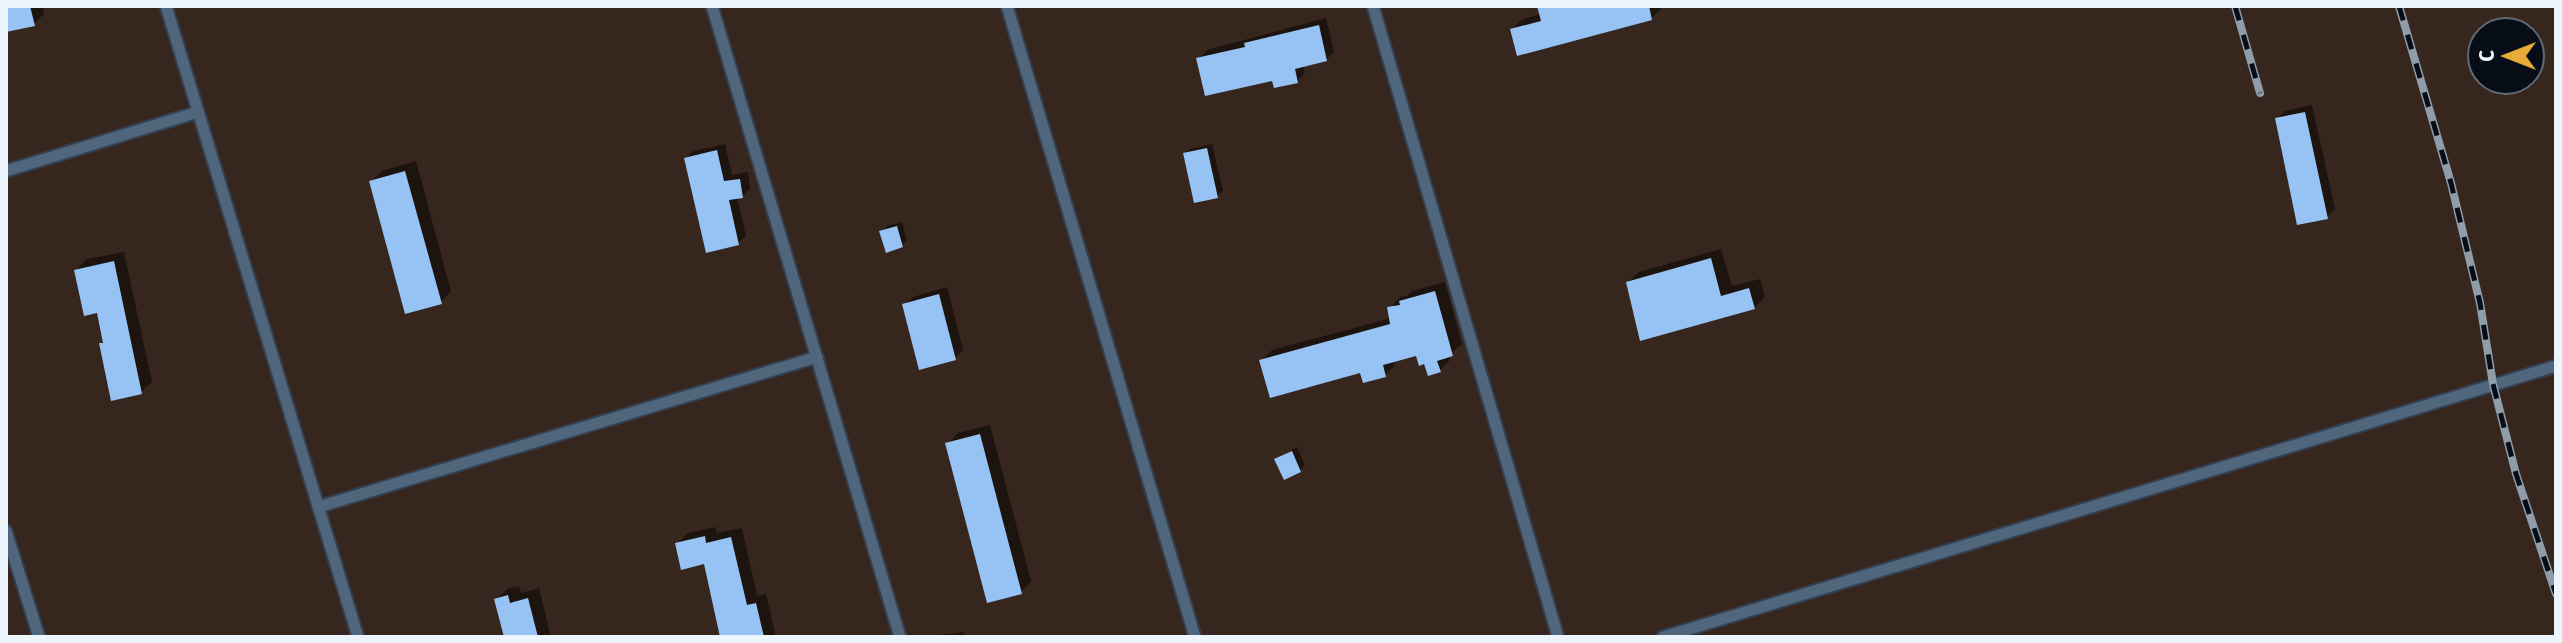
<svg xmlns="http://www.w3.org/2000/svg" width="2562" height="643" font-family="'Fira Sans Condensed',sans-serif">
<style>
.industrial{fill:#37261e;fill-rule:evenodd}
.shadow{fill:#0007}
.building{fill:#96c3f4}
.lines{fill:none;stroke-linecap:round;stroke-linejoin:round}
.service-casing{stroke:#344050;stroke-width:15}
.service{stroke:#50667d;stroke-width:11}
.rail-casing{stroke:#8f9ca9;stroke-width:8}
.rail{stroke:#060d16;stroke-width:5;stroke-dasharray:15;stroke-linecap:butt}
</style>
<rect width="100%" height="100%" fill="#112438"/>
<path class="industrial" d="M6,6H2556V637H6ZM2482,32H2530V80H2482Z"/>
<g class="shadow">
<polygon points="6,6 43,6 44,14 34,24 6,30"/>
<polygon points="1541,6 1661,6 1662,8 1651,18 1512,29 1523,19 1541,14"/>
<polygon points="1326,18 1334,52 1326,60 1303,65 1305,73 1297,81 1274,79 1199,58 1207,50"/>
<polygon points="2312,105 2335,209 2327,217 2277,119 2285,111"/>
<polygon points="725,144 732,175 748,172 750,189 742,196 737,197 746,236 738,243 686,158 694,151"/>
<polygon points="1212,144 1223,191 1217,196 1185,154 1190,149"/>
<polygon points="416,161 451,291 441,302 371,181 382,171"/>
<polygon points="902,222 907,240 902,246 882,232 887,226"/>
<polygon points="1721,249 1732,286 1760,279 1765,297 1754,308 1628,282 1639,272"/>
<polygon points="124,252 152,382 141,392 101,344 105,340 99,311 76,270 87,259"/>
<polygon points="1445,282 1462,344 1449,355 1450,360 1440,370 1425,362 1417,353 1394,360 1395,365 1385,375 1262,360 1272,350 1391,318 1390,308 1400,297 1407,296 1412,291"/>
<polygon points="947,287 963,350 955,358 904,305 913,297"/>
<polygon points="990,425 1031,581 1021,592 948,444 958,433"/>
<polygon points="1297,447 1305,465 1300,470 1276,459"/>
<polygon points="715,527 717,533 742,528 757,596 766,594 776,637 723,637 705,562 677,544 688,533"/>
<polygon points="519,586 521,593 539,588 551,637 506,637 496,600 507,589"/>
<polygon points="964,632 965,637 933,637 934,636"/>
</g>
<g class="building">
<polygon points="6,6 30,6 35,26 6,32"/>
<polygon points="1537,6 1649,6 1652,20 1517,56 1510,29 1541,21"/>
<polygon points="1319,25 1327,61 1295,69 1298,83 1274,88 1272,81 1205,96 1196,58 1245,47 1244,43"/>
<polygon points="2305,112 2328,219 2297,225 2275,118"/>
<polygon points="1207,148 1218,198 1194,203 1183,153"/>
<polygon points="717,150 724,181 740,179 743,198 729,200 739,245 706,253 684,158"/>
<polygon points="405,171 442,304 405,314 369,181"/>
<polygon points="897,226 903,247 886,253 879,231"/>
<polygon points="1711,258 1721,296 1749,288 1755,309 1640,341 1626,282"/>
<polygon points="114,261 142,394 111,401 99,343 103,343 97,313 84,316 74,270"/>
<polygon points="1435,291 1453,356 1437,361 1441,372 1428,376 1424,364 1419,366 1416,356 1383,365 1386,377 1363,383 1360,373 1270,398 1259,360 1390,324 1387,307 1400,305 1399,301"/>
<polygon points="939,294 956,360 919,370 902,304"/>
<polygon points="980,434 1022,594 987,603 945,443"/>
<polygon points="1292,451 1301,472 1284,480 1274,459"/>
<polygon points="705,536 706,543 731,537 747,605 756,603 764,637 720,637 704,564 681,570 675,543"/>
<polygon points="508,595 510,603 528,598 538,637 504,637 494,599"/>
</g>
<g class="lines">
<defs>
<g id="service">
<polyline points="166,6 358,637"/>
<polyline points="712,6 900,637"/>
<polyline points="1007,6 1195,637"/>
<polyline points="1373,6 1558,637"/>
<polyline points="6,171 198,112"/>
<polyline points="318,507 817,357"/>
<polyline points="6,531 39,637"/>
<polyline points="1663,637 2556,366"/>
</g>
</defs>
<use href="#service" class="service-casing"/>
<use href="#service" class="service"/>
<defs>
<g id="rail">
<polyline points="2235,6 2260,93"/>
<polyline points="2399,6 2451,183 2480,303 2493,384 2516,474 2556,594"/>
</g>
</defs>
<use href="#rail" class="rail-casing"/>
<use href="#rail" class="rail"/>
</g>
<rect width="2562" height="643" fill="none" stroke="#ecf4fc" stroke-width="16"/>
<g transform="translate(2506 56) rotate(270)"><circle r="38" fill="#060d16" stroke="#626972" stroke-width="2"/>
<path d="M0-6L14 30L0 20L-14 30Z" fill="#e9ab38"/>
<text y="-12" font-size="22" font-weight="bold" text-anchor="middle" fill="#ecf4fc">С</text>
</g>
</svg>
